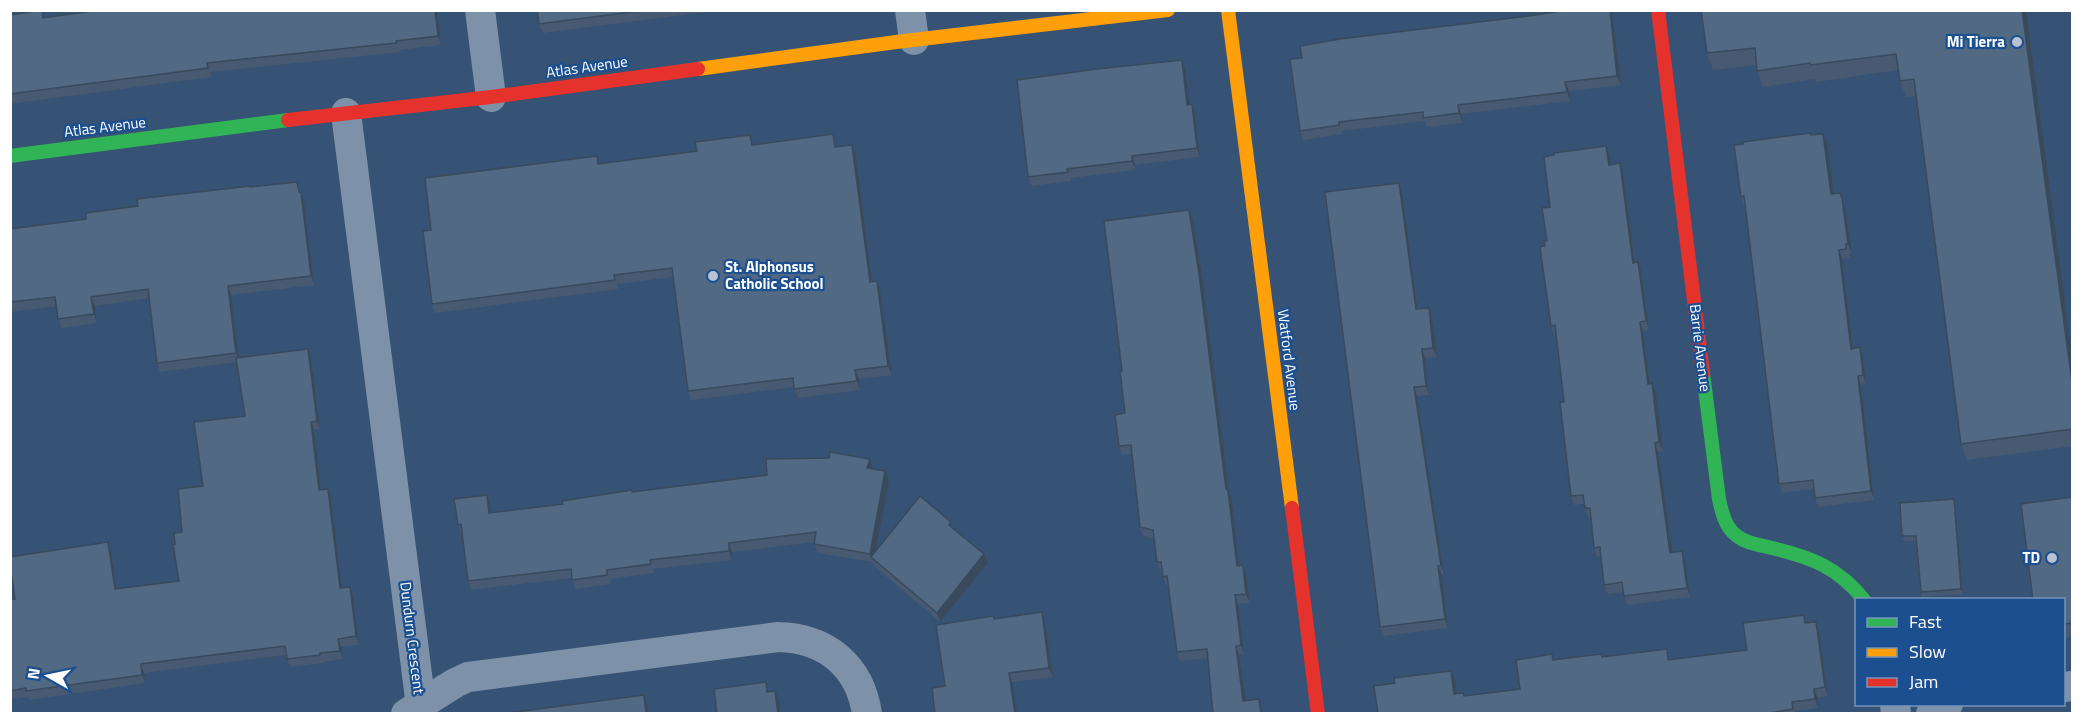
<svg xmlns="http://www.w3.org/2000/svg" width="2083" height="724" font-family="'Titillium Web',sans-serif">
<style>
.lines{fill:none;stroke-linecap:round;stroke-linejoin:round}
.street{stroke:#7d92a8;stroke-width:30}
.fast{stroke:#30b455;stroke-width:14}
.slow{stroke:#ff9f0a;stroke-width:14}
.jam{stroke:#e5322d;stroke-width:14}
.wall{fill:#475a72}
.shaded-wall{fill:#394a5c}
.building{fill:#526984;stroke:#394a5c;stroke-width:1.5}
.poi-dot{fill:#b9c2ce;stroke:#1b4f8f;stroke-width:2}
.labels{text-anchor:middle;stroke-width:4.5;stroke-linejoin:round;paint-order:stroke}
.poi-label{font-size:15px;font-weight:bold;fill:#fff;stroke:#1b4f8f;text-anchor:end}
.street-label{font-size:15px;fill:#fff;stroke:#1b4f8f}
</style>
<rect width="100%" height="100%" fill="#365274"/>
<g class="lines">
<g class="street">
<polyline points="480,10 491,97"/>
<polyline points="910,10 914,40"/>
<polyline points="346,113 422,714"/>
<polyline points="2064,687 2072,686"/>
<polyline points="1895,704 1896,714"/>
<path d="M406,714L455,683L468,677L778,637C825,638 860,665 867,714"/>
<polyline points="1931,714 1948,704"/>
</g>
<g class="fast">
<polyline points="10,156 288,120"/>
<path d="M1703,373L1719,499C1722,513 1725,527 1737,536C1747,544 1760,545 1772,548C1811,557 1839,568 1864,600"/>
</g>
<g class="slow">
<polyline points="1228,10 1292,508"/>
<polyline points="698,69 896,42 1168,10"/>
</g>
<g class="jam">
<polyline points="1658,10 1703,373"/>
<polyline points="288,120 491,97 698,69"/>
<polyline points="1292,508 1318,714"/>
</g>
</g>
<g class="wall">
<polygon points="437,10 441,45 400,50 400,52 211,72 211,77 10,104 10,15 44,18"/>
<polygon points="537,10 721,10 543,33 539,24"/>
<polygon points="1567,10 1611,10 1621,85 1569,91 1570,101 1461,114 1462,123 1427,127 1425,121 1342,131 1343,134 1303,140 1300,131 1302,58 1529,16"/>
<polygon points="2026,10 2073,362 2073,446 1967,460 1961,444 1917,96 1906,97 1900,81 1898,70 1816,82 1815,79 1763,87 1757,71 1757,65 1713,70 1707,53"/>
<polygon points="1185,69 1189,105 1195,113 1200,157 1135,165 1136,170 1071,178 1071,181 1032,186 1028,177"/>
<polygon points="833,134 837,147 852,145 856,154 872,282 877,281 880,290 892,375 859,379 860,390 798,398 794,387 691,400 688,391 673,277 617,284 618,289 435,313 432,304 431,230 600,163"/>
<polygon points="1823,134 1827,143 1833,194 1842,198 1845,207 1852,253 1849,253 1850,258 1842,259 1853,348 1860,347 1863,356 1866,384 1861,385 1874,500 1818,507 1815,498 1814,489 1782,493 1779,484 1745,206 1744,206 1741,197 1812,135"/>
<polygon points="1606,146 1610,156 1611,164 1623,172 1635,262 1638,262 1641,271 1649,330 1643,331 1650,384 1652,383 1656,392 1663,451 1658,452 1672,553 1685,560 1690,597 1627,605 1623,592 1608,594 1604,585 1601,556 1597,557 1594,548 1591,517 1588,517 1584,504 1574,505 1571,496 1564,402 1556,335 1554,335 1551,326 1545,246 1547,241 1550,207"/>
<polygon points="297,182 304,201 314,285 231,295 238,358 308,349 311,358 320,429 314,430 321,490 331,498 342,588 353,596 359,645 341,647 343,659 323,662 323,663 290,667 286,655 144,673 145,683 29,700 28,697 10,700 10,600 15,599 108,542 111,551 117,589 179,581 175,544 182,532 203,486 245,416 237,362 160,372 157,363 149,298 95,306 97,323 62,328 58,319 57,306 10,312 10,229 86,219 138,206 251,187"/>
<polygon points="1399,183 1402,192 1418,309 1429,308 1432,317 1437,357 1425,358 1429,395 1417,396 1444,575 1442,575 1448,628 1384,636 1380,627"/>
<polygon points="1189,210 1193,219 1203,283 1229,492 1232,500 1239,566 1243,565 1246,574 1250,603 1238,604 1244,654 1239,655 1245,700 1262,708 1213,714 1208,658 1180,661 1177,652 1168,585 1166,586 1162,571 1160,571 1157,562 1154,539 1143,536 1140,527 1132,454 1122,455 1119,446 1125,413 1122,371"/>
<polygon points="870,459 873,469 889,480 875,552 954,530 988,563 940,622 874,566 873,562 818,553 814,544 815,542 732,552 732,560 653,569 654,573 610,579 611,584 576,589 572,578 471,590 468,581 462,534 461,534 458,525 487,495 490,504 491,513 563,504 632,492 767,475"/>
<polygon points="2073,497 2073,636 2064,638 2064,600"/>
<polygon points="1954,499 1955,503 1963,594 1922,597 1921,592 1917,541 1904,541 1902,536"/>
<polygon points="994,619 1045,621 1053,677 1012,682 945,686"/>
<polygon points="1816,622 1819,631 1828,696 1818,698 1818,708 1795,711 1795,714 1378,714 1395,683 1451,671 1455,680 1456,694 1464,696 1520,689 1554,660 1601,654 1602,657 1671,660 1747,650 1807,623"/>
</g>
<g class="shaded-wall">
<polygon points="435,10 437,10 441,45 438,36"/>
<polygon points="1610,10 1611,10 1612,13 1621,85 1617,76"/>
<polygon points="2022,10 2026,10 2073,362 2073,390"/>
<polygon points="1182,60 1185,69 1191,114 1187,105"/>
<polygon points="1565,82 1569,91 1570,101 1567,92"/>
<polygon points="1192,104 1195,113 1200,157 1197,148"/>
<polygon points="1458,105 1461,114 1462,123 1459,113"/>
<polygon points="1823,134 1827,143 1835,203 1831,194"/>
<polygon points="852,145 856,154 873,291 870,282"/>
<polygon points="1606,146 1610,156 1612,174 1609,165"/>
<polygon points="1132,156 1135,165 1136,170 1132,161"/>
<polygon points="1620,163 1623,172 1636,272 1633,263"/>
<polygon points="1399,183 1402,192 1419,319 1416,309"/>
<polygon points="301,192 304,201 314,285 311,276"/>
<polygon points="1842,198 1845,207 1852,253 1848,244"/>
<polygon points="1189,210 1193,219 1203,283 1229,492 1232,500 1240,575 1237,566"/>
<polygon points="1839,250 1842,259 1854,358 1851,349"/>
<polygon points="1638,262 1641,271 1649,330 1646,321"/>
<polygon points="877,281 880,290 892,375 888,366"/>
<polygon points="228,286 231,295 239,362 236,353"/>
<polygon points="91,297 95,306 97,323 94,314"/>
<polygon points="1429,308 1432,317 1437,357 1433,348"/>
<polygon points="1640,322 1643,331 1651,393 1648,384"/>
<polygon points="1860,347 1863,356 1866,384 1863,375"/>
<polygon points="308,349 311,358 320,429 317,421"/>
<polygon points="1422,349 1425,358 1429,395 1426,386"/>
<polygon points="855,370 859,379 860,390 857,381"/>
<polygon points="1858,376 1861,385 1874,500 1871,491"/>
<polygon points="1652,383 1656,392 1663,451 1659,442"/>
<polygon points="1414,387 1417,396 1444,575 1441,566"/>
<polygon points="311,422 314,430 322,499 319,490"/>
<polygon points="1655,443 1658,452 1674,562 1670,553"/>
<polygon points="870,459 873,468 870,477 867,468"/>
<polygon points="885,471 889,480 874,560 871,558 870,554"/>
<polygon points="328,489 331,498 343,597 340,588"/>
<polygon points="487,495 490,504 492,522 489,513"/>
<polygon points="1954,499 1955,503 1963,594 1961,589"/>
<polygon points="108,542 111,551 118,598 115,589"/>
<polygon points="729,543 732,552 732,560 729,551"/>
<polygon points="1682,551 1685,560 1690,597 1687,588"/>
<polygon points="984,554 988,563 940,622 937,613"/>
<polygon points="1243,565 1246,574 1250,603 1246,594"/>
<polygon points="1438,566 1442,575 1448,628 1445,619"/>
<polygon points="350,587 353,596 359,645 356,636"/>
<polygon points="1235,595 1238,604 1244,654 1241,645"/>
<polygon points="1042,612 1045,621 1053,677 1049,668"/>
<polygon points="1816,622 1819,631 1828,696 1825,687"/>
<polygon points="338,639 341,647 343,659 340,651"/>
<polygon points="1236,646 1239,655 1247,710 1243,701"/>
<polygon points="141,664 144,673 145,683 142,675"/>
<polygon points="1451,671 1455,680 1458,704 1454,694"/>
<polygon points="1009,673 1012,682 1017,714 1015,714"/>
<polygon points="1814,689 1818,698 1818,708 1815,699"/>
<polygon points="775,691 779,700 780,714 778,714"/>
<polygon points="644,695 647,703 648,714 646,714"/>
<polygon points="1259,699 1262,708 1263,714 1261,714"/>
</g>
<g class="building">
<polygon points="42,10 43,18 100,10 435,10 438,36 396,41 396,43 207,63 208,68 10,94 10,15"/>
<polygon points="537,10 647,10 539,24"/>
<polygon points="1567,10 1610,10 1617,76 1565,82 1567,92 1458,105 1459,113 1423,118 1423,112 1339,122 1339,125 1300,131 1290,59 1302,58 1300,46 1340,39 1529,16"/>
<polygon points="1701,10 2022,10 2073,390 2073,429 1961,444 1914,79 1900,81 1896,54 1810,65 1810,63 1757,71 1755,48 1707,53"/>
<polygon points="1182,60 1187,105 1192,104 1197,148 1132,156 1132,161 1067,169 1068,172 1028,177 1017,80 1097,69"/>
<polygon points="1811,133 1811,135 1823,134 1831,194 1840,193 1842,198 1848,244 1846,244 1846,249 1839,250 1851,349 1860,347 1863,375 1858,376 1871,491 1815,498 1813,480 1779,484 1744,196 1741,197 1734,145 1743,144 1743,142"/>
<polygon points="833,134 835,147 852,145 870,282 877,281 888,366 855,370 857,381 794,389 793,378 688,391 672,268 614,275 615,280 432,304 423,231 431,230 425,178 597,156 598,164 697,151 695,142 750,135 752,145"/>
<polygon points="1606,146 1609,165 1620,163 1633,263 1638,262 1646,321 1640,322 1648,384 1652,383 1659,442 1655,443 1670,553 1682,551 1687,588 1624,596 1622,582 1604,585 1600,547 1594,548 1590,508 1585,508 1583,495 1571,496 1560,402 1564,402 1555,325 1551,326 1540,247 1545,246 1544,241 1547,241 1542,208 1550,207 1544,157 1554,155 1554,153"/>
<polygon points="297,182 299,192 301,192 311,276 228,286 236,353 157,363 148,289 91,297 94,314 58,319 55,297 10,302 10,229 86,219 86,213 138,206 137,199 250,186 250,187"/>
<polygon points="1399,183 1416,309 1429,308 1433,348 1422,349 1426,386 1414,387 1441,566 1438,566 1445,619 1380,627 1325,192"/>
<polygon points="1189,210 1199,274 1226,489 1228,491 1237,566 1243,565 1246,594 1235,595 1241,645 1236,646 1243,701 1259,699 1261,714 1213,714 1207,649 1177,652 1167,576 1163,577 1161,562 1157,562 1153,530 1140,527 1131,445 1119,446 1115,415 1125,413 1120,371 1122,371 1104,221"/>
<polygon points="308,349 317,421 311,422 319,490 328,489 340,588 350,587 356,636 338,639 340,651 320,653 320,655 287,659 285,646 141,664 142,675 26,691 26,688 10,691 10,600 15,599 10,564 10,557 108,542 115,589 179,581 173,544 175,544 174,533 182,532 178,489 203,486 194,422 245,416 236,358"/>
<polygon points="830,452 870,459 867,468 885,471 870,554 814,544 816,532 729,543 729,551 650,560 651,564 607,570 607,575 572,580 571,569 468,581 461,524 458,525 454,499 487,495 489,513 563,504 562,501 632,490 632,492 767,475 766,459 829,458"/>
<polygon points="920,496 951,522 949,525 984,554 937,613 871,557"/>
<polygon points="2073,497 2073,623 2064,624 2064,600 2033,600 2021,504"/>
<polygon points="1954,499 1961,589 1921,592 1916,536 1902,536 1900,503"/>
<polygon points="1042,612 1049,668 1009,673 1015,714 935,714 932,688 945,686 936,625 993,616 994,619"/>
<polygon points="1804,615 1805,623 1816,622 1825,687 1814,689 1815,699 1792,702 1793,709 1763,714 1378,714 1374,686 1395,683 1394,678 1451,671 1454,694 1463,693 1464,696 1520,689 1516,660 1552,654 1553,660 1601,654 1602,657 1667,649 1668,660 1747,650 1743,623"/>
<polygon points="766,682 767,692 775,691 778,714 717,714 714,689"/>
<polygon points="644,695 646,714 508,713"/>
</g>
<g class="poi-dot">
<circle cx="2017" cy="42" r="6"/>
<circle cx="713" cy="276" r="6"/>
<circle cx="2052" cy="558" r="6"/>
</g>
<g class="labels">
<g class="poi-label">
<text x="2005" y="47">Mi Tierra</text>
<text x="725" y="272" text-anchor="start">St. Alphonsus<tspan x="725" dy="17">Catholic School</tspan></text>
<text x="2040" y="563">TD</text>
</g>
<g class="street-label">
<text transform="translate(587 67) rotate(-8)" y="5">Atlas Avenue</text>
<text transform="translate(105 127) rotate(-7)" y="5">Atlas Avenue</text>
<text transform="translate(1700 348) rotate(83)" y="5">Barrie Avenue</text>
<text transform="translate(1289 360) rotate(83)" y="5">Watford Avenue</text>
<text transform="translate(412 638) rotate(83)" y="5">Dundurn Crescent</text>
</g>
</g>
<rect width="2083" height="724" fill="none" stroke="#ffffff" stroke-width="24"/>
<rect x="1855" y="598" width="210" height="108" fill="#1b4f8f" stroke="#7695bc" stroke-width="1.5"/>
<rect x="1867" y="618" width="30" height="9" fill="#30b455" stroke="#7695bc" stroke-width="1.5"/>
<text x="1909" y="628" font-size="18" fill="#ffffff">Fast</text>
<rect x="1867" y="648" width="30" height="9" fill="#ff9f0a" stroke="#7695bc" stroke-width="1.5"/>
<text x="1909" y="658" font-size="18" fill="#ffffff">Slow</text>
<rect x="1867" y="678" width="30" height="9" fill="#e5322d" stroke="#7695bc" stroke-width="1.5"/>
<text x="1909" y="688" font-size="18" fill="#ffffff">Jam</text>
<g transform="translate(48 676) rotate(279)" stroke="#1b4f8f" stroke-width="4.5" paint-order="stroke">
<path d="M0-4.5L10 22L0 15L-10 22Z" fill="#ffffff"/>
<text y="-9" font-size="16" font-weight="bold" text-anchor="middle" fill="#ffffff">N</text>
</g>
</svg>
